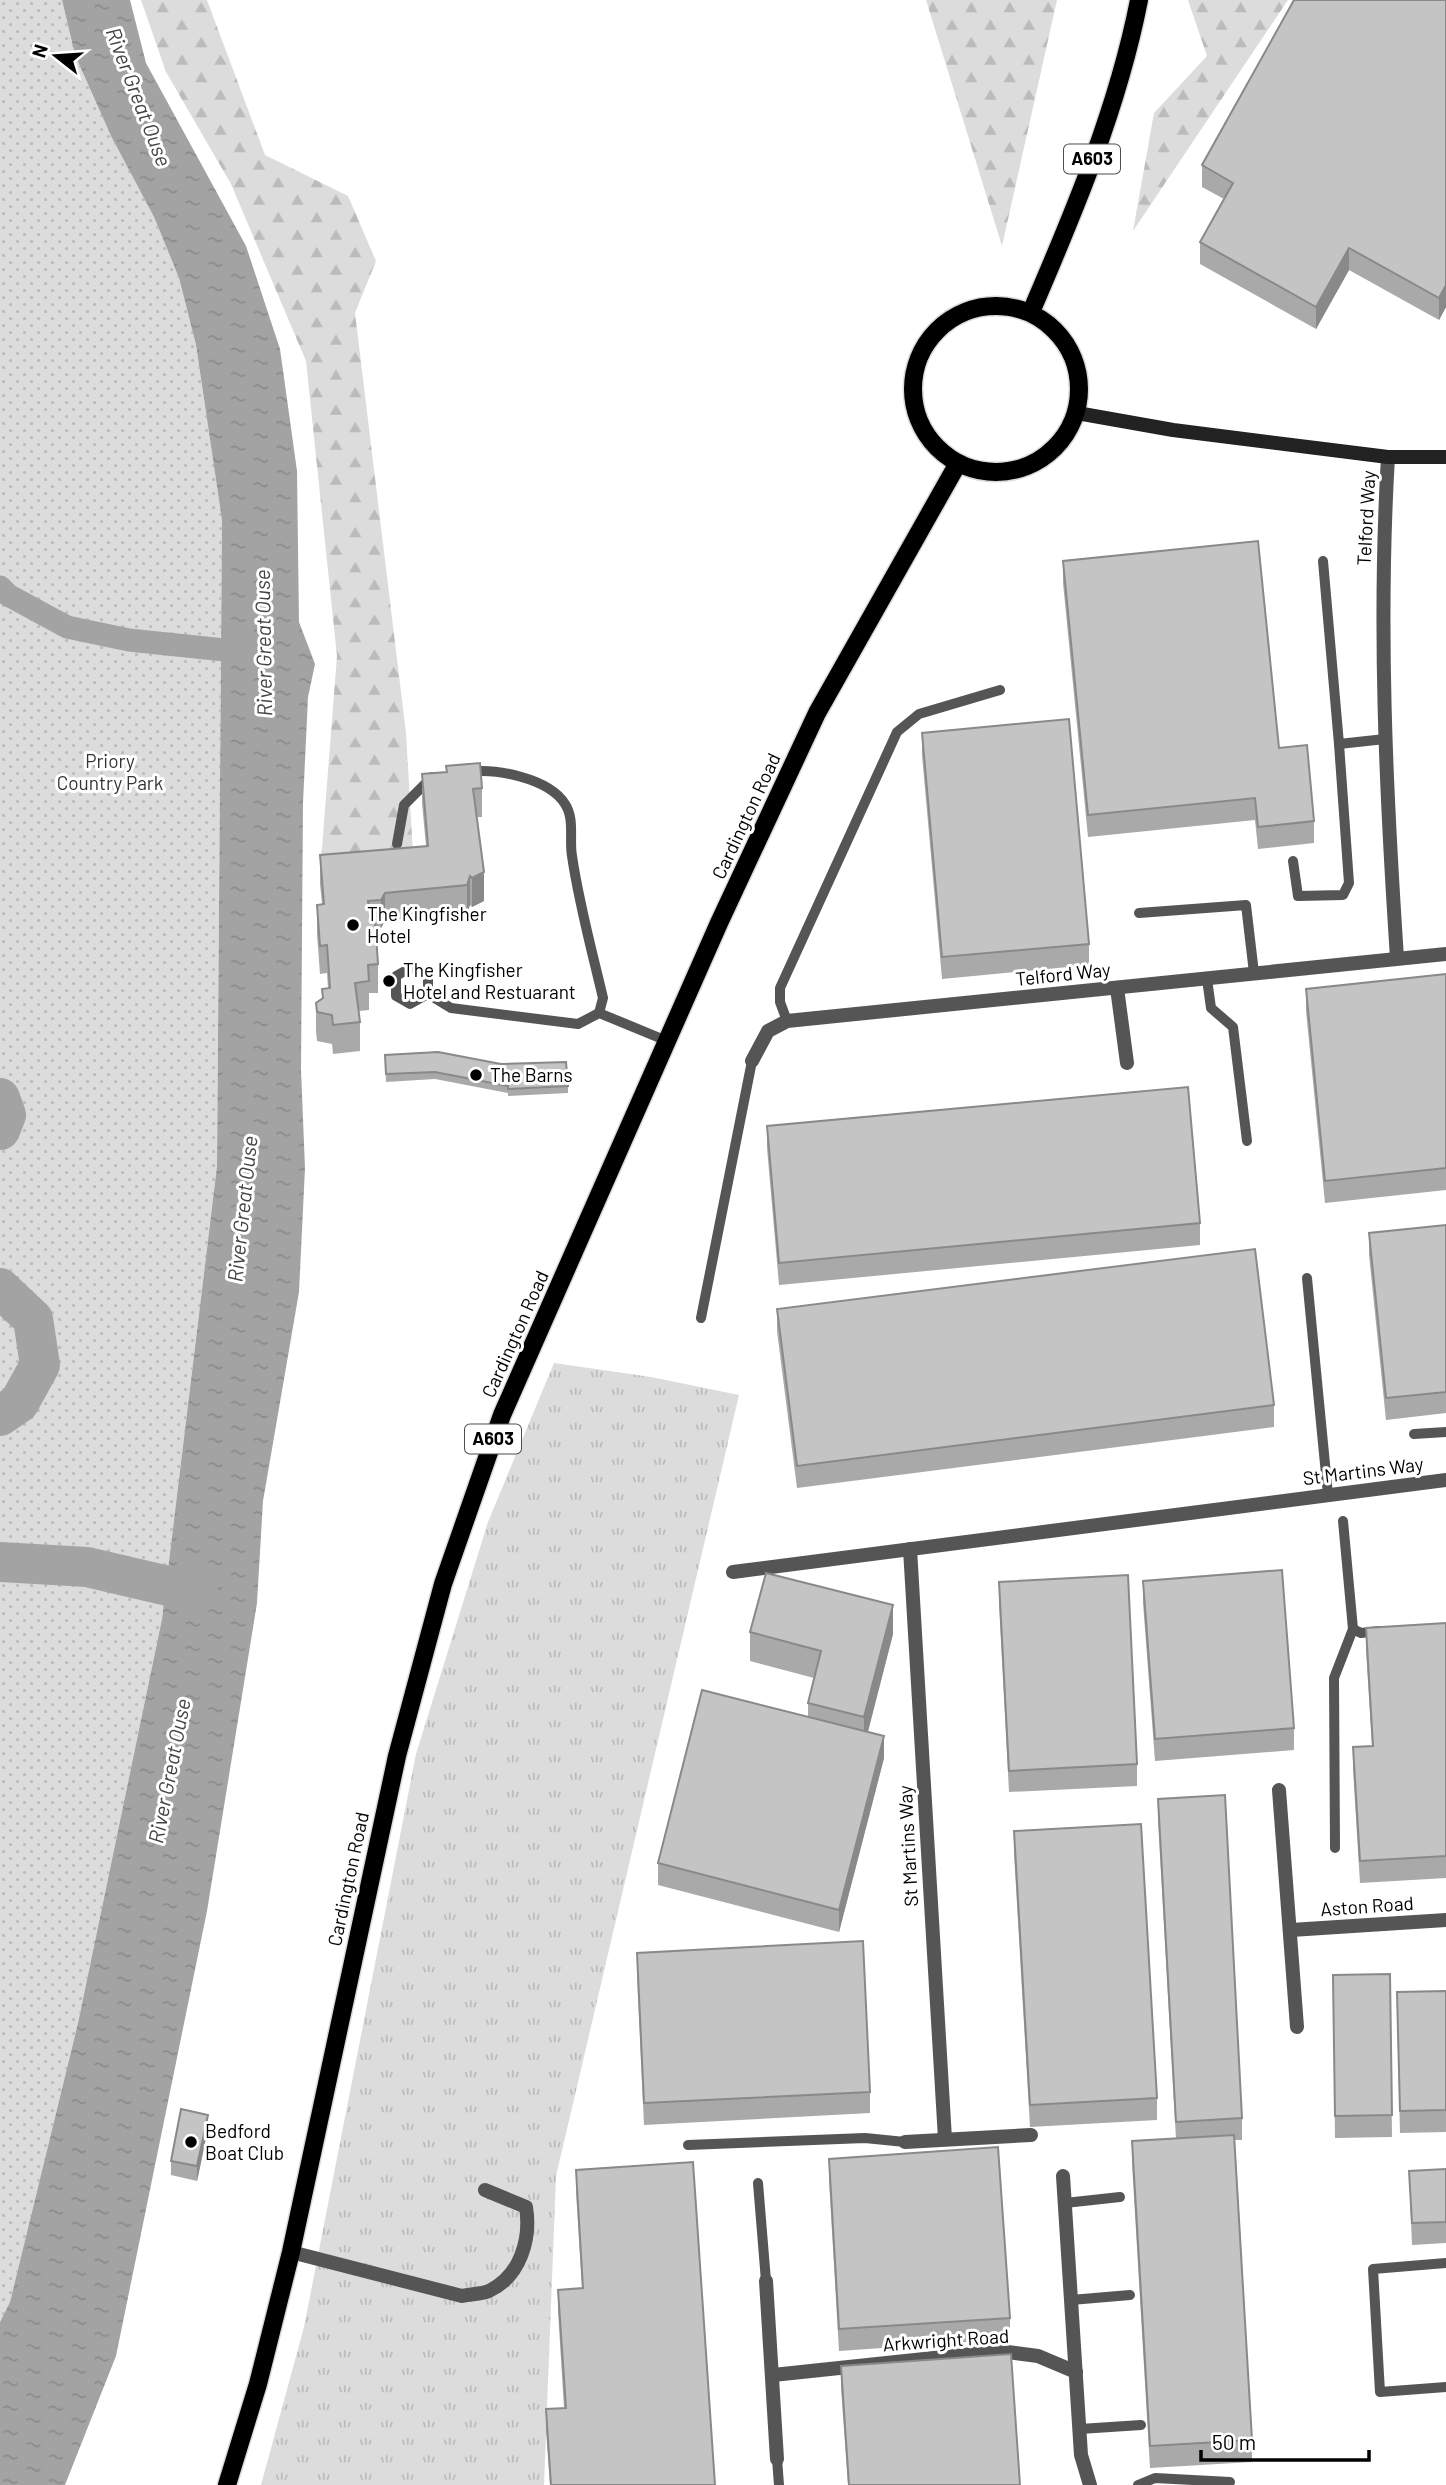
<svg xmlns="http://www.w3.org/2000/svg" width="1446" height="2485" font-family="Barlow,sans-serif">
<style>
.grass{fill:url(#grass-tufts)}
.forest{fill:url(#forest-firs)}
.park{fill:url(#park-dots)}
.water{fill:url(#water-ripples)}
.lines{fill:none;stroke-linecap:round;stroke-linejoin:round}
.canal{stroke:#a3a3a3;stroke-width:23}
.river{stroke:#a3a3a3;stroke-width:40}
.primary-casing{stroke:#dbdbdb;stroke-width:21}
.lane{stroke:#555;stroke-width:10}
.street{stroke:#555;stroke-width:14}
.secondary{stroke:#222;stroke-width:14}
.primary{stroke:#000;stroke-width:18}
.wall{fill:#a9a9a9}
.shaded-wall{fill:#898989}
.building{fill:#c4c4c4;stroke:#898989;stroke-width:2}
.poi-dot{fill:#000;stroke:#fff;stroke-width:2.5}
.labels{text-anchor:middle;stroke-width:6;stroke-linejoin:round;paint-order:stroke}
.shield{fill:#fff;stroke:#4c4c4c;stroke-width:2}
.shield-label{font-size:18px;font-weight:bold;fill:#000}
.street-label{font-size:19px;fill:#000;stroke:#fff}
.park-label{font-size:19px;fill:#333;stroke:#fff}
.poi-label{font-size:19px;fill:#000;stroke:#fff;text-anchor:start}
.water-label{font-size:21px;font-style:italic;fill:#444;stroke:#fff}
</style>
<defs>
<pattern id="grass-tufts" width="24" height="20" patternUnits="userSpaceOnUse" patternTransform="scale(1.75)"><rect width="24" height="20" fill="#dcdcdc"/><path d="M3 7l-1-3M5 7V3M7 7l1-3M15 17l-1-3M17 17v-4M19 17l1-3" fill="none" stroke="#bbb"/></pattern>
<pattern id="forest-firs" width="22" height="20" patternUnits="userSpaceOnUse" patternTransform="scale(1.75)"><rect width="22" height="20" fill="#dcdcdc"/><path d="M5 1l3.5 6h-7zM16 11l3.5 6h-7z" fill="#bbb"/></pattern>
<pattern id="park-dots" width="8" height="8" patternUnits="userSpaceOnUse" patternTransform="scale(1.75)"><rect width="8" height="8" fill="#dcdcdc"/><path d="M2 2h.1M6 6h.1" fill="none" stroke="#bbb" stroke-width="1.8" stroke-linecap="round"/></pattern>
<pattern id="water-ripples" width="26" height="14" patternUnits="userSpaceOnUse" patternTransform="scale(1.75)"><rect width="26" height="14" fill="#a3a3a3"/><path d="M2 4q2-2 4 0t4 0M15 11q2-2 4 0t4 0" fill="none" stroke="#8b8b8b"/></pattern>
</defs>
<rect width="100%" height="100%" fill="#fff"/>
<polygon class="grass" points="554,1363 651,1377 739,1395 556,2176 544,2485 261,2485 304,2327 416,1754 488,1522"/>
<g class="forest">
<polygon points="141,0 207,0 265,155 348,196 376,261 355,313 406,733 413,854 321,861 337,656 306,361 231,184 166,72"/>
<polygon points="926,0 1057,0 1002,246"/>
<polygon points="1188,0 1288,0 1133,231 1154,113 1207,56"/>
</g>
<polygon class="park" points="0,0 62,0 75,55 111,136 154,217 179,278 196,345 222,519 217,1166 162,1619 78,2023 10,2302 0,2322"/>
<polygon class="water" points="62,0 130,0 146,63 246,246 280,349 297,471 299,622 315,664 308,697 303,803 301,1070 305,1168 299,1292 263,1501 257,1603 207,1911 116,2356 65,2485 0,2485 0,2322 10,2302 78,2023 162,1619 217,1166 222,520 196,345 179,278 154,217 111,136 75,55"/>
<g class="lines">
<polyline class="canal" points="0,587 8,595 67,627 129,640 253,653"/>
<g class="river">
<polyline points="0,1098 6,1115 0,1130"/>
<polyline points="0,1288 33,1319 40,1365 19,1403 0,1416"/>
<polyline points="0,1562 87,1567 198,1593"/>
</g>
<defs>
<g id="primary">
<circle cx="996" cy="389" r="83"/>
<path d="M1031,312C1074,212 1118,108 1139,0"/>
<polyline points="227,2485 258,2384 291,2252 397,1756 443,1584 502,1415 719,923 817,713 957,465"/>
</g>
</defs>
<use href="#primary" class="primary-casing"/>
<g class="lane">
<polyline points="1323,561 1339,744"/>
<path d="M468,772C495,768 549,778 565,804C575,819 569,840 572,856C579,904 592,951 603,998L599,1013"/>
<polyline points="397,844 404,805 432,777"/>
<polyline points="1293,861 1298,896 1343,895 1349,883 1339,744 1385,739"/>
<polyline points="1139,913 1246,905 1254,973"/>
<polygon points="412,967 428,976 428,994 410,1004 396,996 396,976"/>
<polyline points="1207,979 1211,1008 1233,1027 1247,1141"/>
<polyline points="428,994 451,1008 578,1024 599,1013 667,1041"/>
<polyline points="787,1021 780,1002 780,988 897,732 919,714 1000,690"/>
<polyline points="1307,1278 1328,1495"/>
<polyline points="701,1318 752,1061"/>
<polyline points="1414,1434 1446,1432"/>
<polyline points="1343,1521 1353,1629 1361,1633 1379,1631"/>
<polyline points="1335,1848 1334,1678 1353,1629"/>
<polyline points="688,2145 865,2138 905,2142"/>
<polyline points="758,2183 766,2281"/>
<polyline points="1065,2203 1120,2197"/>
<polyline points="1446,2263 1373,2269 1380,2392 1446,2387"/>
<polyline points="1071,2300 1130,2295"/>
<polyline points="1080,2429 1141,2425"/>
<polyline points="777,2459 779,2485"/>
<polyline points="1138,2485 1155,2478 1230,2482"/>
</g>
<g class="street">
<path d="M1388,457C1378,625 1386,791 1397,958"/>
<polyline points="1117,988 1127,1063"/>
<polyline points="752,1061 768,1031 787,1021 1446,954"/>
<polyline points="910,1549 945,2139"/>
<polyline points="733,1572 1446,1480"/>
<polyline points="1279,1790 1297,2027"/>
<polyline points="1291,1930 1446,1920"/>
<polyline points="905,2142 1031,2135"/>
<polyline points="1063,2176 1081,2455 1090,2485"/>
<path d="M291,2252L462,2296C471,2294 482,2294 489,2291C521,2276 531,2238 526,2207L485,2190"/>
<polyline points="766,2281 777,2459"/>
<polyline points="773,2375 1000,2351 1038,2356 1076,2372"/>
</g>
<polyline class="secondary" points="1077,413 1173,430 1388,457 1446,457"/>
<use href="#primary" class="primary"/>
</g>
<g class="wall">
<polygon points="1446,0 1446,307 1439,320 1349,270 1316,329 1200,264 1200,242 1224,199 1202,187 1202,165"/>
<polygon points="1063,561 1279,748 1314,821 1314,843 1258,849 1255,820 1088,837 1063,583"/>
<polygon points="922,733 1089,944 1089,965 942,979 922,755"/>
<polygon points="422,774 482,788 482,817 477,817 484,901 472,907 470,905 467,913 385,921 381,928 376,929 378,964 378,993 369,993 369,1010 359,1011 360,1022 360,1051 333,1054 332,1044 317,1041 316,1031 316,1003 322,998 322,989 328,988 327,973 320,974 317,934 317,905 322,904 320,884 320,855 426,846 422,803"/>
<polygon points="1446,974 1446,1190 1325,1203 1306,1011 1306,989"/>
<polygon points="385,1055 568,1086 568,1093 508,1096 508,1093 435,1079 386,1082"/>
<polygon points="767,1126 1200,1223 1200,1245 779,1285 767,1148"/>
<polygon points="1446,1225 1446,1413 1386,1420 1369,1255 1369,1233"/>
<polygon points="777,1309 1274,1405 1274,1427 797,1488 777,1331"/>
<polygon points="1143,1581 1294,1728 1294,1750 1155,1761 1143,1603"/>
<polygon points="999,1582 1137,1764 1137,1786 1009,1792 999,1604"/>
<polygon points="1446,1623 1446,1878 1360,1883 1353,1769 1353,1747 1372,1746 1366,1650 1366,1628"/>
<polygon points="750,1632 893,1634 868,1732 884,1758 839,1932 658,1885 658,1863 808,1717 808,1703 814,1678 750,1661"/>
<polygon points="1158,1799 1242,2118 1242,2140 1235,2140 1252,2440 1252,2462 1150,2468 1132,2163 1132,2141 1176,2139 1158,1820"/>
<polygon points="1014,1831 1157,2098 1157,2120 1030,2127 1014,1853"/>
<polygon points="637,1953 870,2092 870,2113 644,2125 637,1975"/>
<polygon points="1390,1974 1392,2137 1335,2138 1333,1975"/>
<polygon points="1446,1991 1446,2132 1400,2133 1397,2014"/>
<polygon points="208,2129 197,2181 171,2175 171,2161"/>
<polygon points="829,2159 1010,2318 1010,2339 839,2351 829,2180"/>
<polygon points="1446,2169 1446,2243 1412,2245 1409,2171"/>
<polygon points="576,2170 715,2485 550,2485 546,2431 546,2409 564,2408 558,2311 558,2290 582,2288 576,2192"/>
<polygon points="841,2366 1020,2485 848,2485 841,2388"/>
</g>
<g class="shaded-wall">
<polygon points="1349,248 1349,270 1316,329 1316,307"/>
<polygon points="1446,285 1446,307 1439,320 1439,298"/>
<polygon points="484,872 484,901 472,907 472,878"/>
<polygon points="470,876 470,905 467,913 467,885"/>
<polygon points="385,893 385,921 381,928 381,900"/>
<polygon points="893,1605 893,1634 864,1746 864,1717"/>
<polygon points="884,1736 884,1758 839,1932 839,1910"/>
<polygon points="208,2115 208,2129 197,2181 197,2166"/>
</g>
<g class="building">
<polygon points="1294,0 1446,0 1446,285 1439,298 1349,248 1316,307 1200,242 1233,183 1202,165"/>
<polygon points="1258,541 1279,748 1307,745 1314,821 1258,827 1255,798 1088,815 1063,561"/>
<polygon points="1069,719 1089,944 942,957 922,733"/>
<polygon points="480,763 482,788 473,789 484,872 472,878 470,876 467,885 385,893 381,900 368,901 369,907 375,906 376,915 369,915 370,921 375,921 378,964 368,965 369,981 355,983 360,1022 333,1025 332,1015 317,1012 316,1003 323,998 322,989 330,988 327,945 320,946 317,905 324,904 320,855 428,846 422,774 447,772 446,766"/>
<polygon points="1446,974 1446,1168 1325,1181 1306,989"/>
<polygon points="438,1052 501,1064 566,1062 568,1086 508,1089 508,1086 435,1072 386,1074 385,1055"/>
<polygon points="1188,1087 1200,1223 779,1263 767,1126"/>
<polygon points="1446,1225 1446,1392 1386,1398 1369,1233"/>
<polygon points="1255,1249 1274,1405 797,1466 777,1309"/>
<polygon points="1282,1570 1294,1728 1155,1739 1143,1581"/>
<polygon points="766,1573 893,1605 864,1717 808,1703 821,1651 750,1632"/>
<polygon points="1128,1575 1137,1764 1009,1771 999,1582"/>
<polygon points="1446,1623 1446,1856 1360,1861 1353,1747 1373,1746 1366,1628"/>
<polygon points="702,1690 884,1736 839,1910 658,1863"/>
<polygon points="1225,1795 1242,2118 1176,2122 1158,1799"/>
<polygon points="1141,1824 1157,2098 1030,2105 1014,1831"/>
<polygon points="863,1941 870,2092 644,2103 637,1953"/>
<polygon points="1390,1974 1392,2115 1335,2116 1333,1975"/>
<polygon points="1446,1991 1446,2110 1400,2111 1397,1992"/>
<polygon points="181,2109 208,2115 197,2166 171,2161"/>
<polygon points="1234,2135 1252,2440 1150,2446 1132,2141"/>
<polygon points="998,2147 1010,2318 839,2329 829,2159"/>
<polygon points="693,2162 715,2485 551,2485 546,2409 566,2408 558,2290 583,2288 576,2170"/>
<polygon points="1446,2169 1446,2222 1412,2223 1409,2171"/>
<polygon points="1011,2354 1020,2485 849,2485 841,2366"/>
</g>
<g class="poi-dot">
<circle cx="353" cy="925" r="7"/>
<circle cx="389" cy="981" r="7"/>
<circle cx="476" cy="1075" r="7"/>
<circle cx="191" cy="2142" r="7"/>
</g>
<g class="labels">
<g class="shield">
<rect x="1064" y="144.5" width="56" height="29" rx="5"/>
<rect x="465" y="1424.5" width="56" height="29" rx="5"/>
</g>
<g class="shield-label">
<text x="1092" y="165">A603</text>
<text x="493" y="1445">A603</text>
</g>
<g class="street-label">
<text transform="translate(1366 518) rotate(-87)" y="7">Telford Way</text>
<text transform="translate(746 816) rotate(-65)" y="7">Cardington Road</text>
<text transform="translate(1063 974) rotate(-6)" y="7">Telford Way</text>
<text transform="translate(515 1334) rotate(-66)" y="7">Cardington Road</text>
<text transform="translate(1363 1471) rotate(-7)" y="7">St Martins Way</text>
<text transform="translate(908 1846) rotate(-93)" y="7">St Martins Way</text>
<text transform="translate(348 1879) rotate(-78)" y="7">Cardington Road</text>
<text transform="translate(1367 1906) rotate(-4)" y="7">Aston Road</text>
<text transform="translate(946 2340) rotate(-4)" y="7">Arkwright Road</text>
</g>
<g class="park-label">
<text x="110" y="768">Priory<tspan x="110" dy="22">Country Park</tspan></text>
</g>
<g class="poi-label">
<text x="367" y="921">The Kingfisher<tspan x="367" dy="22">Hotel</tspan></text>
<text x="403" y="977">The Kingfisher<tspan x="403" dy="22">Hotel and Restuarant</tspan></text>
<text x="490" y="1082">The Barns</text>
<text x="205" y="2138">Bedford<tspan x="205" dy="22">Boat Club</tspan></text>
</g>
<g class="water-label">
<text transform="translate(138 97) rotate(69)" y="7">River Great Ouse</text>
<text transform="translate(264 643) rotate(-91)" y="7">River Great Ouse</text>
<text transform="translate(243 1209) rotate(-84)" y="7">River Great Ouse</text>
<text transform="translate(170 1771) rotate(-79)" y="7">River Great Ouse</text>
</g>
</g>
<g transform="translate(56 56) rotate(287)" stroke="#ffffff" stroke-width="5" paint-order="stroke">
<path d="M0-5L12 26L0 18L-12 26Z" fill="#000000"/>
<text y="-10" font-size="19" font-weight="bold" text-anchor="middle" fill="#000000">N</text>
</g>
<path d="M1201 2450v10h168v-10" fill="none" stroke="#000000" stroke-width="3.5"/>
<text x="1212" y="2450" font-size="21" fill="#000000" stroke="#ffffff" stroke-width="5" paint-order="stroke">50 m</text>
</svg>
